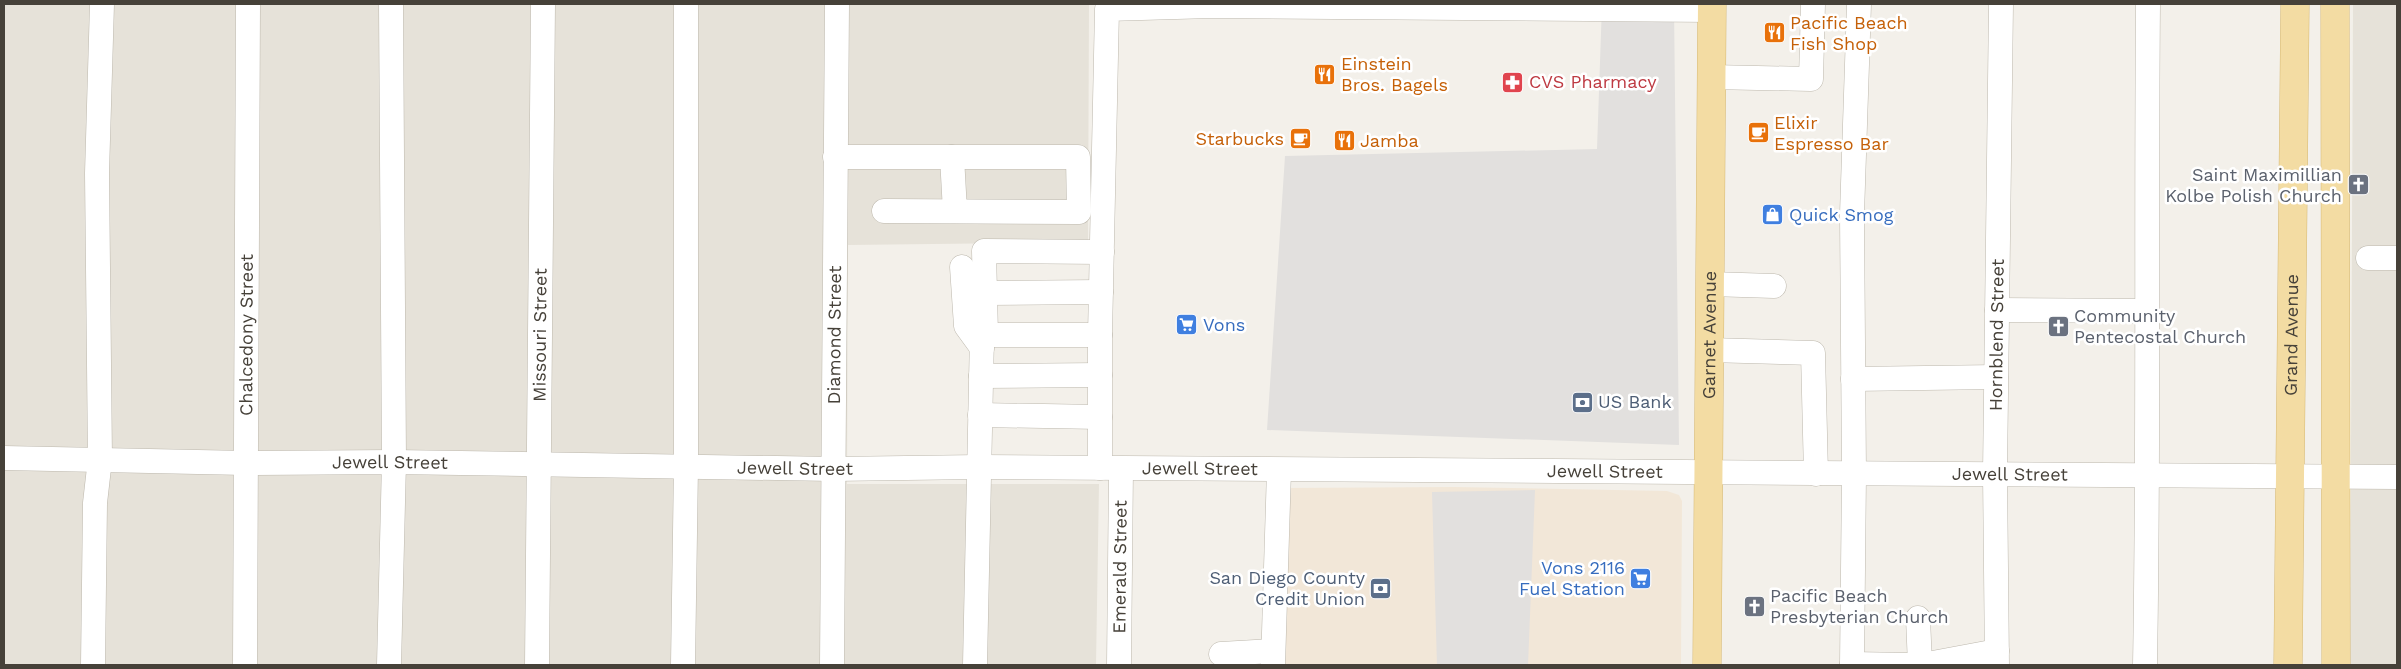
<svg xmlns="http://www.w3.org/2000/svg" width="2401" height="669" font-family="'Work Sans',sans-serif">
<style>
.residential{fill:#e6e2d9}
.commercial{fill:#f2e7d8}
.parking{fill:#e2e0de}
.lines{fill:none;stroke-linecap:round;stroke-linejoin:round}
.minor-casing{stroke:#bdb8ad;stroke-width:25}
.major-casing{stroke:#d6b975;stroke-width:29}
.minor{stroke:#fff;stroke-width:24}
.major{stroke:#f3dca3;stroke-width:28}
.labels{text-anchor:middle;stroke-width:5;stroke-linejoin:round;paint-order:stroke}
.food-label{font-size:18px;fill:#c56008;stroke:#fff;text-anchor:start}
.health-label{font-size:18px;fill:#be3a42;stroke:#fff;text-anchor:start}
.worship-label{font-size:18px;fill:#5b616d;stroke:#fff;text-anchor:start}
.shop-label{font-size:18px;fill:#366cbe;stroke:#fff;text-anchor:start}
.street-label{font-size:18px;fill:#464139;stroke:#fff}
.service-label{font-size:18px;fill:#4e5e75;stroke:#fff;text-anchor:start}
</style>
<rect width="100%" height="100%" fill="#f3f0ea"/>
<g class="residential">
<polygon points="4,4 1089,4 1088,242 848,245 847,484 1099,484 1096,665 4,665"/>
<polygon points="2353,4 2397,4 2397,665 2350,665"/>
</g>
<polygon class="commercial" points="1454,487 1667,491 1679,495 1682,501 1681,665 1279,665 1282,488"/>
<g class="parking">
<polygon points="1602,4 1674,7 1679,445 1267,430 1285,156 1597,149"/>
<polygon points="1535,490 1528,665 1437,665 1432,492"/>
</g>
<g class="lines">
<defs>
<g id="minor">
<polyline points="1711,77 1811,79 1813,4"/>
<polyline points="835,157 1078,157 1079,212 884,211"/>
<polyline points="952,157 955,211"/>
<polyline points="2368,258 2397,258"/>
<polyline points="962,267 966,326 982,348"/>
<polyline points="1710,284 1774,286"/>
<polyline points="986,293 1101,292"/>
<polyline points="1997,310 2147,311"/>
<polyline points="986,335 984,251 1102,252"/>
<polyline points="1709,350 1813,353 1816,474"/>
<polyline points="981,376 1100,375"/>
<polyline points="1853,379 1996,377"/>
<polyline points="980,415 1100,417"/>
<path id="s1" d="M4,458L246,463L394,462L833,469L979,467L2397,477"/>
<polyline points="1100,468 1100,335 1107,9 1211,6 1712,10"/>
<polyline points="1918,618 1920,665"/>
<polyline points="1221,654 1273,651"/>
<polyline points="1852,664 1909,665"/>
<polyline points="93,665 95,503 100,459 97,173 102,4"/>
<path id="s2" d="M245,665L248,4"/>
<polyline points="389,665 394,462 391,4"/>
<path id="s3" d="M537,665L543,4"/>
<polyline points="683,665 686,466 686,4"/>
<path id="s4" d="M832,665L837,4"/>
<polyline points="975,665 982,335 1100,335"/>
<path id="s5" d="M1119,665L1121,469"/>
<polyline points="1273,665 1279,470"/>
<polyline points="1852,665 1854,474 1852,214 1859,4"/>
<polyline points="1922,665 1997,651"/>
<path id="s6" d="M1997,665L1995,473L2001,4"/>
<path d="M2145,665C2149,445 2146,224 2148,4"/>
</g>
<g id="major">
<polyline points="2335,4 2336,665"/>
<path id="s7" d="M1707,665L1712,4"/>
<path id="s8" d="M2288,665L2295,4"/>
</g>
</defs>
<use href="#minor" class="minor-casing"/>
<use href="#major" class="major-casing"/>
<use href="#minor" class="minor"/>
<use href="#major" class="major"/>
</g>
<defs>
<symbol id="restaurant-square" viewBox="-11 -11 22 22"><rect x="-9" y="-9" width="18" height="18" rx="4" fill="#e8710a" stroke="#fff"/><path d="M-5-6h1v4h1v-4h1v4h1v-4h1v5L-1.5 .5V6h-2V.5L-5-1ZM5-6V6H3V1.5H1.5Q1.5-4 5-6Z" fill="#fff"/></symbol>
<symbol id="pharmacy-square" viewBox="-11 -11 22 22"><rect x="-9" y="-9" width="18" height="18" rx="4" fill="#e0444e" stroke="#fff"/><path d="M-2-6h4v4h4v4h-4v4h-4v-4h-4v-4h4Z" fill="#fff"/></symbol>
<symbol id="cafe-square" viewBox="-11 -11 22 22"><rect x="-9" y="-9" width="18" height="18" rx="4" fill="#e8710a" stroke="#fff"/><path d="M-5.5-4.5H6V0H3Q3 3.5 0 3.5H-2.5Q-5.5 3.5-5.5 0ZM3-3.2v2h1.7v-2ZM-6 4.5H4V6H-6Z" fill="#fff"/></symbol>
<symbol id="church-square" viewBox="-11 -11 22 22"><rect x="-9" y="-9" width="18" height="18" rx="4" fill="#6b7280" stroke="#fff"/><path d="M-1.2-6h2.4v3.5h3.3v2.4h-3.3V6h-2.4V-.1h-3.3v-2.4h3.3Z" fill="#fff"/></symbol>
<symbol id="shop-square" viewBox="-11 -11 22 22"><rect x="-9" y="-9" width="18" height="18" rx="4" fill="#3f7fe0" stroke="#fff"/><path d="M-5-2.5h2.3a2.7 3.5 0 0 1 5.4 0H5L5.5 6h-11ZM-1.5-2.5h3a1.5 2.3 0 0 0-3 0Z" fill="#fff"/></symbol>
<symbol id="supermarket-square" viewBox="-11 -11 22 22"><rect x="-9" y="-9" width="18" height="18" rx="4" fill="#3f7fe0" stroke="#fff"/><path d="M-6-5.5h2.5l.6 2H6L4.5 2H-2.5L-4.4-4H-6ZM-1.5 3.2a1.3 1.3 0 1 0 .1 0ZM3 3.2a1.3 1.3 0 1 0 .1 0Z" fill="#fff"/></symbol>
<symbol id="bank-square" viewBox="-11 -11 22 22"><rect x="-9" y="-9" width="18" height="18" rx="4" fill="#5c6f8a" stroke="#fff"/><path d="M-6-4H6V4H-6ZM0-2.3a2.3 2.3 0 1 0 0 4.6a2.3 2.3 0 1 0 0-4.6Z" fill="#fff"/></symbol>
</defs>
<g fill-rule="evenodd">
<use href="#restaurant-square" x="1762" y="20" width="25" height="25"/>
<use href="#restaurant-square" x="1312" y="62" width="25" height="25"/>
<use href="#pharmacy-square" x="1500" y="70" width="25" height="25"/>
<use href="#cafe-square" x="1746" y="120" width="25" height="25"/>
<use href="#cafe-square" x="1288" y="126" width="25" height="25"/>
<use href="#restaurant-square" x="1332" y="128" width="25" height="25"/>
<use href="#church-square" x="2346" y="172" width="25" height="25"/>
<use href="#shop-square" x="1760" y="202" width="25" height="25"/>
<use href="#supermarket-square" x="1174" y="312" width="25" height="25"/>
<use href="#church-square" x="2046" y="314" width="25" height="25"/>
<use href="#bank-square" x="1570" y="390" width="25" height="25"/>
<use href="#supermarket-square" x="1628" y="566" width="25" height="25"/>
<use href="#bank-square" x="1368" y="576" width="25" height="25"/>
<use href="#church-square" x="1742" y="594" width="25" height="25"/>
</g>
<g class="labels">
<g class="food-label">
<text x="1790" y="29">Pacific Beach<tspan x="1790" dy="21">Fish Shop</tspan></text>
<text x="1341" y="70">Einstein<tspan x="1341" dy="21">Bros. Bagels</tspan></text>
<text x="1774" y="129">Elixir<tspan x="1774" dy="21">Espresso Bar</tspan></text>
<text x="1284" y="145" text-anchor="end">Starbucks</text>
<text x="1360" y="147">Jamba</text>
</g>
<g class="health-label">
<text x="1529" y="88">CVS Pharmacy</text>
</g>
<g class="worship-label">
<text x="2342" y="181" text-anchor="end">Saint Maximillian<tspan x="2342" dy="21">Kolbe Polish Church</tspan></text>
<text x="2074" y="322">Community<tspan x="2074" dy="21">Pentecostal Church</tspan></text>
<text x="1770" y="602">Pacific Beach<tspan x="1770" dy="21">Presbyterian Church</tspan></text>
</g>
<g class="shop-label">
<text x="1789" y="221">Quick Smog</text>
<text x="1203" y="331">Vons</text>
<text x="1625" y="574" text-anchor="end">Vons 2116<tspan x="1625" dy="21">Fuel Station</tspan></text>
</g>
<g class="street-label">
<text dy="6" stroke="none"><textPath href="#s2" startOffset="330">Chalcedony Street</textPath></text>
<text dy="6" stroke="none"><textPath href="#s3" startOffset="330">Missouri Street</textPath></text>
<text dy="6" stroke="none"><textPath href="#s4" startOffset="330">Diamond Street</textPath></text>
<text dy="6" stroke="none"><textPath href="#s6" startOffset="330">Hornblend Street</textPath></text>
<text dy="6" stroke="none"><textPath href="#s8" startOffset="330">Grand Avenue</textPath></text>
<text dy="6" stroke="none"><textPath href="#s7" startOffset="330">Garnet Avenue</textPath></text>
<text dy="6" stroke="none"><textPath href="#s1" startOffset="386">Jewell Street</textPath></text>
<text dy="6" stroke="none"><textPath href="#s1" startOffset="791">Jewell Street</textPath></text>
<text dy="6" stroke="none"><textPath href="#s1" startOffset="1196">Jewell Street</textPath></text>
<text dy="6" stroke="none"><textPath href="#s1" startOffset="1601">Jewell Street</textPath></text>
<text dy="6" stroke="none"><textPath href="#s1" startOffset="2006">Jewell Street</textPath></text>
<text dy="6" stroke="none"><textPath href="#s5" startOffset="98">Emerald Street</textPath></text>
</g>
<g class="service-label">
<text x="1598" y="408">US Bank</text>
<text x="1365" y="584" text-anchor="end">San Diego County<tspan x="1365" dy="21">Credit Union</tspan></text>
</g>
</g>
<rect width="2401" height="669" fill="none" stroke="#464139" stroke-width="10"/>
</svg>
